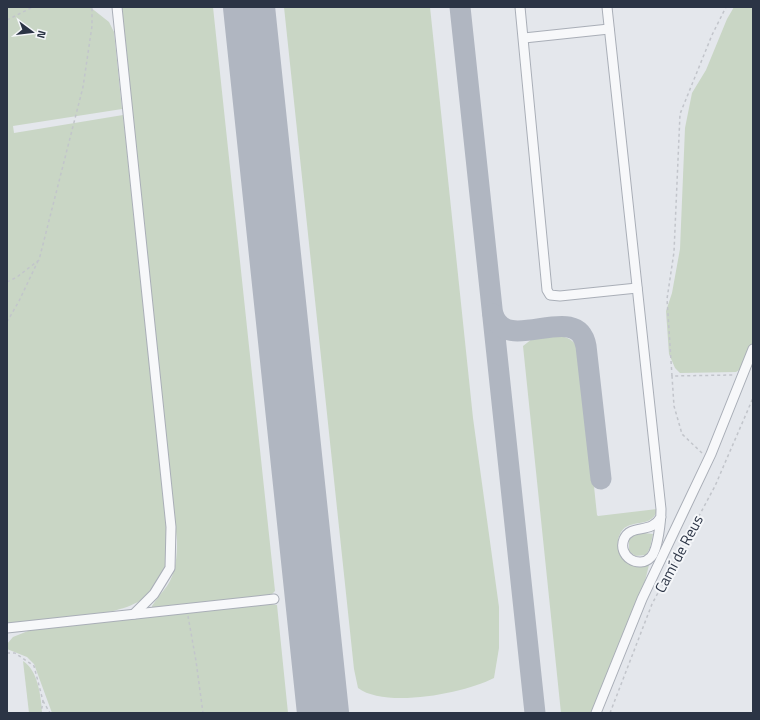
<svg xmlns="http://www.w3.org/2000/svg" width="760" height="720" font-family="'Titillium Web',sans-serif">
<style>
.grass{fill:#c9d6c5}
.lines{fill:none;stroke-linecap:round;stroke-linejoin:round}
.taxiway{stroke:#b0b6c1;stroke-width:21}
.runway{stroke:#b0b6c1;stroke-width:52}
.minor-casing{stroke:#a9aeb7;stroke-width:11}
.path{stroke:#c2c5cb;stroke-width:1.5;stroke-dasharray:3 3;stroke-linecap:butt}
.minor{stroke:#f7f8fa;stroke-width:9}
.labels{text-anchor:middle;stroke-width:4;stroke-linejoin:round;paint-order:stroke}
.street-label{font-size:15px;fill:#2b3445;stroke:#f4f6f9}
</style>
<rect width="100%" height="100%" fill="#e4e7ec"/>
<g class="grass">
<path d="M7,7H90L109,22L114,32L122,109L13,126L14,133L123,115L168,540C168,604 127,611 74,617C51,619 29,621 7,624Z"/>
<path d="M121,7H213L275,591L270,596L152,609V606C156,599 162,593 167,586C176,573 177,556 177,541Z"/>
<path d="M284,7H430L473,418L499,607V648L494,678C465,693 386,709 358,688L354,669Z"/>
<polygon points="734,7 753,7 753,352 744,367 736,372 680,373 675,368 669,354 666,311 672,293 680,249 685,128 692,93 706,70 727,19"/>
<path d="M561,336C570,338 577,343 580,352L597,515L598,516L657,509C654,529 629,518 621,532C610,551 629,572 649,565L641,597L592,713H561L523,346L532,339Z"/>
<polygon points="644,533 653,534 650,548 646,555 635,556 629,551 629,540 634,535"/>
<polygon points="270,604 277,605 288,713 52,713 34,664 27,657 7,649 7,644 13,637 33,629"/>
<path d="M23,661C38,670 41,697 42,713H29Z"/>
</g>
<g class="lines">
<g class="taxiway">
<polyline points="460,7 535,713"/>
<path d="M493,314C506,357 577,299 586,346L601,479"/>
</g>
<polyline class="runway" points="249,7 323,713"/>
<defs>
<g id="minor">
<polyline points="117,7 171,527 170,568 154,594 134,614"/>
<polyline points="520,7 547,290 550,295 560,296 637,288"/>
<path d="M607,7L661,509C661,520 658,550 651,557C639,570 617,556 624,539C631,523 651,535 661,517"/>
<polyline points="524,38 609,29"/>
<polyline points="7,628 274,599"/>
<polyline points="596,713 642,599 711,454 753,349"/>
</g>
</defs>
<use href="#minor" class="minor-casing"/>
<g class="path">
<polyline points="7,20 33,7"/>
<polyline points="7,282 17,277 39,260 83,87 92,26 92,7"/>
<polyline points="7,322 19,301 38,261"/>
<polyline points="672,376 667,299 674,252 680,114 712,35 726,7"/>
<polyline points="702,453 682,434 674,406 672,376 733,375"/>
<polyline points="188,616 196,661 203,713"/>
<polyline points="7,653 15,653 34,666 43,701 41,713"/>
<polyline points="43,701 50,713"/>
<polyline points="610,713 652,604 715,486 753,398"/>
</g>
<use href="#minor" class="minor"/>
</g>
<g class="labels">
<g class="street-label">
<text transform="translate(679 554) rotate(-62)" y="5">Camí de Reus</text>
</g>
</g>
<rect width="760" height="720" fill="none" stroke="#2b3445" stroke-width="16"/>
<g transform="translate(32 32) rotate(105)" stroke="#f4f6f9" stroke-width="3" paint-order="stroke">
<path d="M0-3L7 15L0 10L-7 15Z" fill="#2b3445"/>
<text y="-6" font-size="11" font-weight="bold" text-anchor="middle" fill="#2b3445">N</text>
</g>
</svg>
